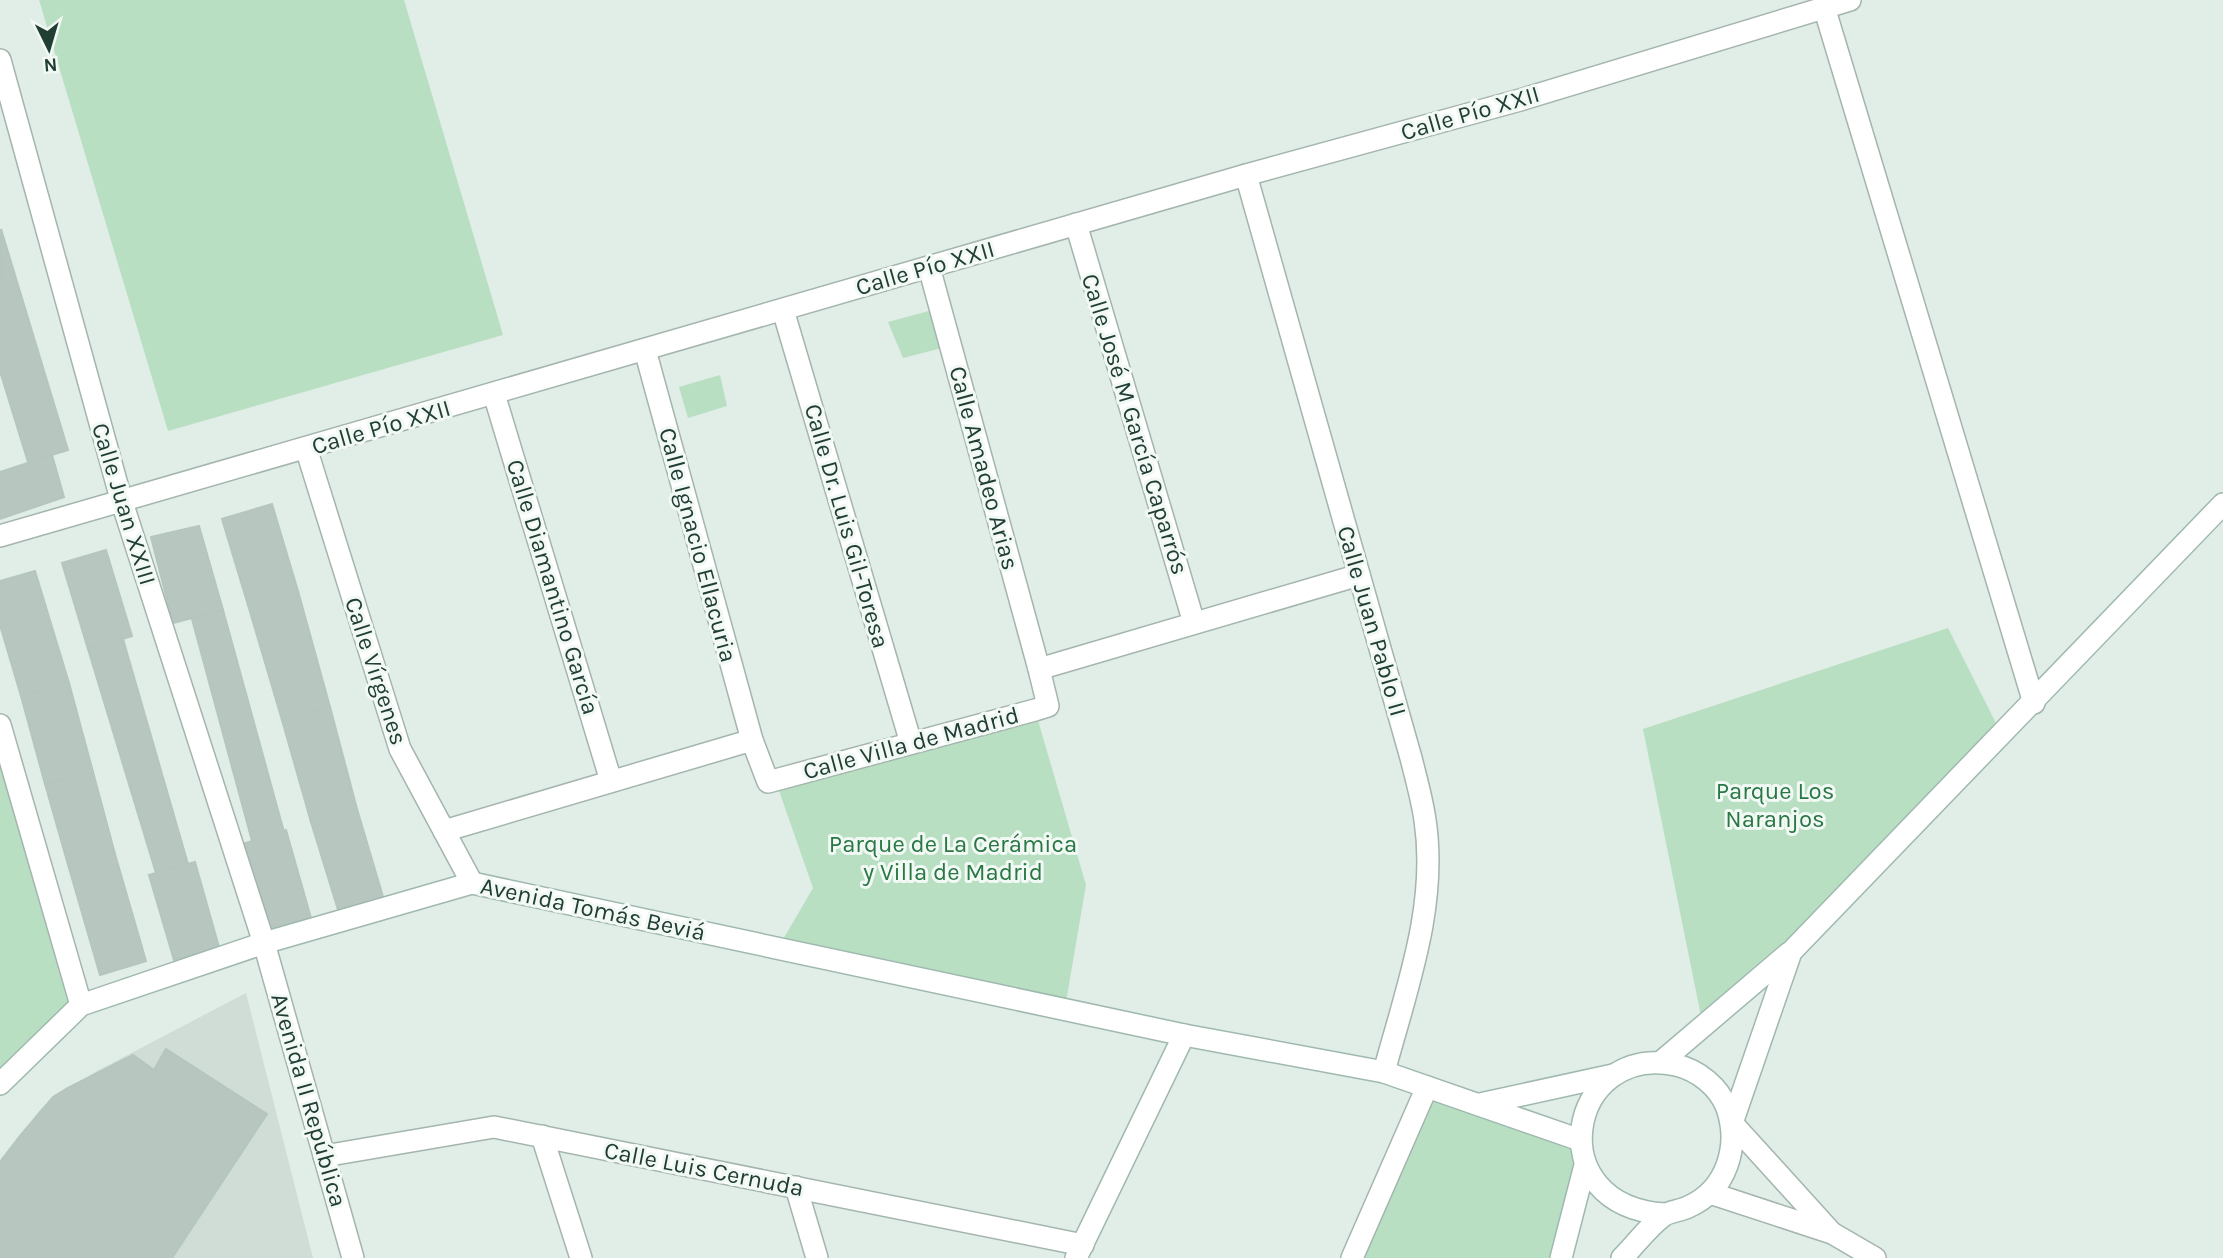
<svg xmlns="http://www.w3.org/2000/svg" width="2223" height="1258" font-family="Karla,sans-serif">
<style>
.built{fill:#d0dcd6}
.green{fill:#b9dfc2}
.building{fill:#b7c7c0;stroke:#b4c6be;stroke-width:2}
.lines{fill:none;stroke-linecap:round;stroke-linejoin:round}
.street-casing{stroke:#a4b5ae;stroke-width:24}
.secondary-casing{stroke:#9fb9af;stroke-width:24}
.street{stroke:#fff;stroke-width:21}
.secondary{stroke:#fff;stroke-width:21}
.labels{text-anchor:middle;stroke-width:6;stroke-linejoin:round;paint-order:stroke}
.street-label{font-size:24px;fill:#213e35;stroke:#f2f9f5}
.park-label{font-size:24px;fill:#297744;stroke:#f2f9f5}
</style>
<rect width="100%" height="100%" fill="#e1ede7"/>
<polygon class="built" points="246,993 313,1258 0,1258 0,1162 40,1110 53,1097 97,1071"/>
<g class="green">
<polygon points="39,0 404,0 503,335 168,431"/>
<polygon points="940,308 946,347 903,358 888,322"/>
<polygon points="720,375 727,406 688,418 679,387"/>
<polygon points="1948,628 2002,735 1703,1026 1643,729"/>
<polygon points="1035,710 1086,885 1066,1002 778,948 813,888 776,782"/>
<polygon points="0,724 86,1003 0,1086"/>
<polygon points="1427,1087 1580,1140 1561,1258 1352,1258"/>
</g>
<g class="building">
<polygon points="1,229 68,450 28,462 0,371"/>
<polygon points="52,455 64,497 0,519 0,472"/>
<polygon points="272,504 298,591 248,605 222,519"/>
<polygon points="199,526 223,610 173,623 151,537"/>
<polygon points="106,550 132,636 88,649 62,563"/>
<polygon points="35,571 69,683 21,696 0,625 0,581"/>
<polygon points="298,591 330,707 282,720 248,605"/>
<polygon points="223,610 284,832 252,841 192,619"/>
<polygon points="123,639 188,864 156,873 88,649"/>
<polygon points="69,683 93,772 45,784 21,696"/>
<polygon points="330,707 357,809 311,822 282,720"/>
<polygon points="93,772 115,854 69,868 45,784"/>
<polygon points="357,809 384,900 339,913 311,822"/>
<polygon points="286,830 311,918 266,931 240,845"/>
<polygon points="115,854 146,961 100,975 69,868"/>
<polygon points="195,862 219,947 174,960 149,875"/>
<polygon points="166,1049 267,1114 172,1258 0,1258 0,1162 20,1136 53,1097 68,1088 133,1055 154,1070"/>
</g>
<g class="lines">
<defs>
<g id="street">
<polyline points="1824,7 2034,703"/>
<polyline points="0,60 121,499 264,943 353,1258"/>
<path d="M1246,175L1411,758C1416,778 1422,799 1425,820C1438,906 1406,990 1384,1072"/>
<polyline points="1076,224 1194,623"/>
<polyline points="929,267 1039,669"/>
<polyline points="783,310 911,743"/>
<polyline points="645,350 752,740"/>
<polyline points="494,394 611,781"/>
<polyline points="306,448 400,749 472,883"/>
<polyline points="0,536 1246,175 1520,100 1850,0"/>
<polyline points="0,725 81,1005"/>
<polyline points="444,831 752,740 768,782 1035,710 1048,706 1039,669 1359,575"/>
<polyline points="1732,1123 1830,1231"/>
<polyline points="542,1136 581,1258"/>
<polyline points="324,1156 494,1127 1083,1245"/>
<polyline points="796,1187 817,1258"/>
<polyline points="1710,1193 1832,1233 1875,1258"/>
<polyline points="1352,1258 1427,1087"/>
</g>
<g id="secondary">
<polyline points="1661,1062 1789,953"/>
<polyline points="0,1084 81,1005 264,943 472,883 1184,1035"/>
<polyline points="1480,1104 1613,1075"/>
<polyline points="1732,1123 1791,952 2223,504"/>
<polyline points="1076,1258 1184,1035 1384,1072 1580,1140"/>
<polyline points="1561,1258 1585,1165"/>
<path d="M1622,1258C1636,1244 1648,1227 1663,1216C1670,1211 1680,1211 1688,1207C1727,1190 1740,1146 1727,1108C1719,1087 1698,1070 1676,1065C1568,1042 1537,1206 1665,1214"/>
</g>
</defs>
<use href="#street" class="street-casing"/>
<use href="#secondary" class="secondary-casing"/>
<use href="#street" class="street"/>
<use href="#secondary" class="secondary"/>
</g>
<g class="labels">
<g class="street-label">
<text transform="translate(1470 113) rotate(-16)" y="8">Calle Pío XXII</text>
<text transform="translate(925 268) rotate(-16)" y="8">Calle Pío XXII</text>
<text transform="translate(1135 424) rotate(73)" y="8">Calle José M García Caparrós</text>
<text transform="translate(381 427) rotate(-16)" y="8">Calle Pío XXII</text>
<text transform="translate(984 468) rotate(75)" y="8">Calle Amadeo Arias</text>
<text transform="translate(124 504) rotate(73)" y="8">Calle Juan XXIII</text>
<text transform="translate(847 526) rotate(74)" y="8">Calle Dr. Luis Gil-Toresa</text>
<text transform="translate(698 545) rotate(75)" y="8">Calle Ignacio Ellacuria</text>
<text transform="translate(553 587) rotate(73)" y="8">Calle Diamantino García</text>
<text transform="translate(1372 621) rotate(74)" y="8">Calle Juan Pablo II</text>
<text transform="translate(376 671) rotate(72)" y="8">Calle Vírgenes</text>
<text transform="translate(911 743) rotate(-15)" y="8">Calle Villa de Madrid</text>
<text transform="translate(593 909) rotate(12)" y="8">Avenida Tomás Beviá</text>
<text transform="translate(309 1100) rotate(74)" y="8">Avenida II República</text>
<text transform="translate(704 1169) rotate(11)" y="8">Calle Luis Cernuda</text>
</g>
<g class="park-label">
<text x="1775" y="799">Parque Los<tspan x="1775" dy="28">Naranjos</tspan></text>
<text x="953" y="852">Parque de La Cerámica<tspan x="953" dy="28">y Villa de Madrid</tspan></text>
</g>
</g>
<g transform="translate(49 49) rotate(175)" stroke="#f2f9f5" stroke-width="5" paint-order="stroke">
<path d="M0-5L12 26L0 18L-12 26Z" fill="#213e35"/>
<text y="-10" font-size="19" font-weight="bold" text-anchor="middle" fill="#213e35">N</text>
</g>
</svg>
